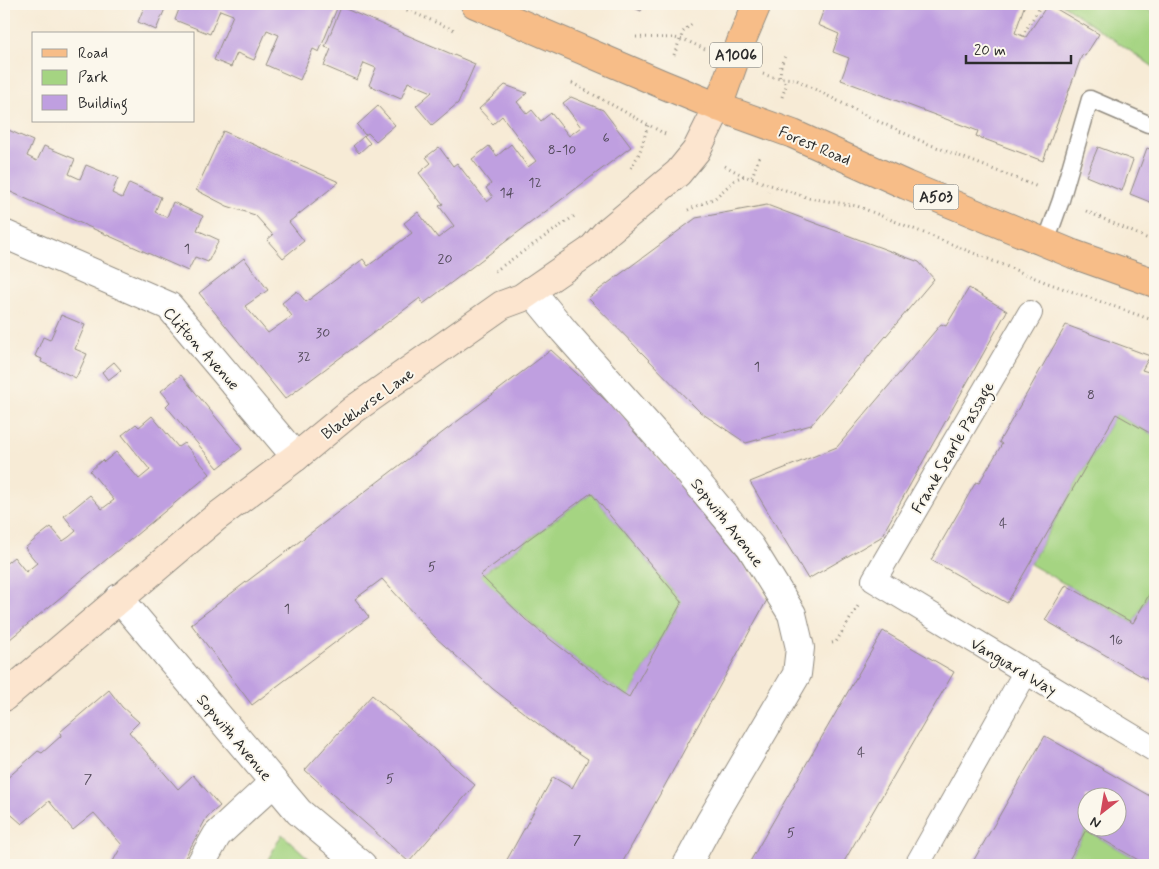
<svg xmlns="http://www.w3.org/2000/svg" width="1159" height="869" font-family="Mynerve,sans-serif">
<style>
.green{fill:#a5d482;stroke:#688056}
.building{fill:#bf9fe0;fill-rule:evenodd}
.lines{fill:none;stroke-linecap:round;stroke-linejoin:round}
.service-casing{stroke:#918b80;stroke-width:19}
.pedestrian-casing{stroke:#918b80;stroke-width:26}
.minor-casing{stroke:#918b80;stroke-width:30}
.secondary-casing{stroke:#918b80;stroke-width:30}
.primary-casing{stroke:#918b80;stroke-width:30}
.path{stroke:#918b80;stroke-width:3;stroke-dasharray:1 4;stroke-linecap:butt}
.service{stroke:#fff;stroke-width:16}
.pedestrian{stroke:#fff;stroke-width:24}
.minor{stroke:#fff;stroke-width:28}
.secondary{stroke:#fce5cf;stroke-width:28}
.primary{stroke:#f7bd88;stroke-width:28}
.labels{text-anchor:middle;stroke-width:4;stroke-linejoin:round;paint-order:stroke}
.number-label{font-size:14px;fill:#504858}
.shield{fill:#fbf7ec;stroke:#696865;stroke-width:1}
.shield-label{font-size:15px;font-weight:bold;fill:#2b2b2b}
.street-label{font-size:16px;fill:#2b2b2b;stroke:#fbf7ec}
</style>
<rect width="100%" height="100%" fill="#fbf7ec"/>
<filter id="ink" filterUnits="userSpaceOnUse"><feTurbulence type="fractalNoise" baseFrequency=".02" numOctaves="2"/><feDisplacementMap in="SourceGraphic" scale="10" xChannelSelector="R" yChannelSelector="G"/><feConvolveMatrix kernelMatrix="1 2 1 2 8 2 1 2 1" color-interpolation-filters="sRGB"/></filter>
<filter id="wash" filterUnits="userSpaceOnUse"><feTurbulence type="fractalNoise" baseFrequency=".0096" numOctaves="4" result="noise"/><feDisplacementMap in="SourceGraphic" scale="20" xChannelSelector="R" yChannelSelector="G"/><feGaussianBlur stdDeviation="1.12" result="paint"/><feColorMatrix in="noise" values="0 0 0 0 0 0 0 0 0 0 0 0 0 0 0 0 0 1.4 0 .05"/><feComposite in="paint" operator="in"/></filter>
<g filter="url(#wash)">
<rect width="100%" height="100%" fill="#f7ebd6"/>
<g class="green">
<polygon points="1062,4 1139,4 1155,14 1155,68"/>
<polygon points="1116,414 1155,436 1155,584 1133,623 1030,564"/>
<path d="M591,493L682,602L629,697C575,661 526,621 480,576Z"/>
<polygon points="1086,830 1147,865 1066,865"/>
<polygon points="282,834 316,865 265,865"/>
</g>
<g id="blocks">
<g class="building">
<polygon points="136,4 167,4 156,30 138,22 144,7"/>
<polygon points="181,4 334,4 338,6 319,52 313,49 300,80 266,65 279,35 267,30 254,60 237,53 231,67 214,60 233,15 220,10 210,34 175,20"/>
<polygon points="625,4 644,4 641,11"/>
<polygon points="826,4 1025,4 1015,33 1026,37 1048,4 1099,34 1085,56 1082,55 1043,161 976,136 978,131 841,80 849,58 833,52 839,34 818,25"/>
<polygon points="341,7 475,64 458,103 432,125 416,106 432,92 408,82 401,99 369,85 376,68 364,63 357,80 324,66 331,49 325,47"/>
<polygon points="505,85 527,93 517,102 527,114 532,110 541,121 551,113 569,136 581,127 563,103 571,97 603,110 631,147 423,304 420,298 285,399 199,293 244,258 268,290 245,306 268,333 292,316 282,303 297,291 306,302 363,259 368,266 412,233 404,223 418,212 438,238 454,226 439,206 443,204 419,173 431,163 426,157 439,147 453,166 457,163 487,202 493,197 486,188 491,184 472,159 489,146 497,156 511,144 528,167 536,161 502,116 493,124 479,109"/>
<polygon points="378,106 395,125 376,141 368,133 365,135 357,125"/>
<polygon points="4,128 33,141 27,156 37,161 44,146 75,159 69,174 80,179 86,165 118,178 112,193 122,198 129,183 161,197 155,212 159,214 167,217 173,202 203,216 197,230 219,240 208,262 195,257 188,271 4,189"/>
<polygon points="223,131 339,182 289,222 304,241 283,258 267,240 273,235 255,215 227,206 196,190"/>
<polygon points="364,136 370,143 359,153 353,146"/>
<polygon points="1098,147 1133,160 1122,191 1086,176"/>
<polygon points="1147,148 1155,151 1155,204 1130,194"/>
<polygon points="767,205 919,262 934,279 811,425 746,443 700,412 588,298 696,218"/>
<polygon points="969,288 1007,311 881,537 808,579 750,482 837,447 941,324 946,326"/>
<polygon points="61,315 85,325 75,349 87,354 76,378 41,362 42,359 35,356 43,337 50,340"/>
<polygon points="1066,325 1150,356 1142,370 1155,374 1155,436 1116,414 1007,603 931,560 976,482 979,483 1002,444 999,442"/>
<path d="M551,350L626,419L739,556L767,600L621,865H504L553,777L572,788L588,759L555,737L493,689L435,637L382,579L355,599L369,617L252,705L191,624ZM591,493L682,602L629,697L602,679L551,640L526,620L480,575Z"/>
<polygon points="114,362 121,370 108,380 102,372"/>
<polygon points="181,375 242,449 218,468 166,406 170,402 161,391"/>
<polygon points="152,416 178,447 184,443 210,474 4,644 4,565 14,557 26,572 37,563 25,548 38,537 51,527 63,541 69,537 76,531 64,516 90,495 102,509 114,500 90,471 102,460 104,462 116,452 139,479 150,470 122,435 136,424 139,427"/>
<polygon points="1155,584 1155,684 1045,620 1066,585 1133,623"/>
<polygon points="883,631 954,672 842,865 748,865"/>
<polygon points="109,690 122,707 139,722 129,732 178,789 193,775 220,806 207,817 181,865 111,865 122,845 94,813 73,830 49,801 22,824 5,809 4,810 4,781 38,751 42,753 61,736 60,732"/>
<polygon points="372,695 475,785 409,862 305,770"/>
<path d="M1045,736L1155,799V865H1147L1086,830L1066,865H971ZM1086,796H1116V826H1086Z"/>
</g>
</g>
</g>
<g filter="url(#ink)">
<use href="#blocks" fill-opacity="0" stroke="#918b80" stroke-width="1"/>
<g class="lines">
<defs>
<polyline id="service" points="1046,242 1061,200 1090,99 1148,124"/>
<g id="pedestrian">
<polyline points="1030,313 874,580 1155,750"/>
<polyline points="917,865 1025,673"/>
</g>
<g id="minor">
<polyline points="4,234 169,306 296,457"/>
<polyline points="531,291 564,331 676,457 750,546 792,614 800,648 797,674 710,822 687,865"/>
<polyline points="119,598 299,812 362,865"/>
<polyline points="200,865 217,835 273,783"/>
</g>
<polyline id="secondary" points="4,697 215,518 296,457 353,410 502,305 521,298 591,250 606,233 678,173 696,151 718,107"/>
<g id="primary">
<polyline points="475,4 662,84 718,107 793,134 906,185 1073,254 1155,283"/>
<polyline points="718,107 741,42 757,4"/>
</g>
</defs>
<use href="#service" class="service-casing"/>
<use href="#pedestrian" class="pedestrian-casing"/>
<use href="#minor" class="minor-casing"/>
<use href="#secondary" class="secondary-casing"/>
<use href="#primary" class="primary-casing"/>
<g class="path">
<polyline points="393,4 454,30"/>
<polyline points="1022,36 1042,4"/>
<polyline points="636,37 675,38 687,41 705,49"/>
<polyline points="674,55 683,32 691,24"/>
<polyline points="763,74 772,77 795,79 869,117 921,141 1038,187"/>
<polyline points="780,77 781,65 785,56"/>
<polyline points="572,83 667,135"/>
<polyline points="782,97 786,86 784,79"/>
<polyline points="725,166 744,176 809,198 857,206 1045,282 1155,321"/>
<polyline points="631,168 640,152 648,125"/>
<polyline points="752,177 760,155"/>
<polyline points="768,192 769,188"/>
<polyline points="688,210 715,198 736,179 744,176"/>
<polyline points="1086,211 1155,242"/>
<polyline points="495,271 576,215"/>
<polyline points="832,643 836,642 858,606"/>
</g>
<use href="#service" class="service"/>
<use href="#pedestrian" class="pedestrian"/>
<use href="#minor" class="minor"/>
<use href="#secondary" class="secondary"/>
<use href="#primary" class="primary"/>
</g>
</g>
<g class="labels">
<g class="number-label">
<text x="606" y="142">6</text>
<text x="562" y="154">8-10</text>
<text x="535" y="187">12</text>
<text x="507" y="197">14</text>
<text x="187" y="253">1</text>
<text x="445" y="263">20</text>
<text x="323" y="337">30</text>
<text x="304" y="361">32</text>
<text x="757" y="371">1</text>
<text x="1091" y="399">8</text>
<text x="1003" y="528">4</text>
<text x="432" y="571">5</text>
<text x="287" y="613">1</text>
<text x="1116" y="644">16</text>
<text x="861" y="757">4</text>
<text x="88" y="783">7</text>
<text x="390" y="783">5</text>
<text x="791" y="837">5</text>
<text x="577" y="844">7</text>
</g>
<g class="shield">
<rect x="710" y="42.5" width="52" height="25" rx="4"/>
<rect x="913.5" y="184.5" width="45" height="25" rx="4"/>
</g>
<g class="shield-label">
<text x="736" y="60">A1006</text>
<text x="936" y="202">A503</text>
</g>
<g class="street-label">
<text transform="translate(815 145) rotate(23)" y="6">Forest Road</text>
<text transform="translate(202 348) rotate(48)" y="6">Clifton Avenue</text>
<text transform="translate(367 403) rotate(-36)" y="6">Blackhorse Lane</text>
<text transform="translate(952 447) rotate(-60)" y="6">Frank Searle Passage</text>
<text transform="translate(728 522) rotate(52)" y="6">Sopwith Avenue</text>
<text transform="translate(1014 666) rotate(31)" y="6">Vanguard Way</text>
<text transform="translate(235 737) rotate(50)" y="6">Sopwith Avenue</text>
</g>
</g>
<rect width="1159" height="869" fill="none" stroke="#fbf7ec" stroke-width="20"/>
<rect x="32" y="32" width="162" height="90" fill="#fbf7ec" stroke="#a8a59f"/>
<rect x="42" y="49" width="25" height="8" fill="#f7bd88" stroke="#a8a59f"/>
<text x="78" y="58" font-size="15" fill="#2b2b2b">Road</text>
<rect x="42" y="70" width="25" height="15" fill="#a5d482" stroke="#a8a59f"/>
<text x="78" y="82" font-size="15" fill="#2b2b2b">Park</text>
<rect x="42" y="95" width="25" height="15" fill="#bf9fe0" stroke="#a8a59f"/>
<text x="78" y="108" font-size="15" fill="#2b2b2b">Building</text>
<g transform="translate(1102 812) rotate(211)"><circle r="24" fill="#fbf7ec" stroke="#a8a59f"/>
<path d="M0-4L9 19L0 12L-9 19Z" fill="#d1495b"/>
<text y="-8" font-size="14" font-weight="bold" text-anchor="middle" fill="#2b2b2b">N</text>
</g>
<path d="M966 55v8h105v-8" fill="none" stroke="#2b2b2b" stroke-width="2.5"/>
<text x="974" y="55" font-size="15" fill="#2b2b2b" stroke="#fbf7ec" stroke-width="4" paint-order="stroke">20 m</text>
</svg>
